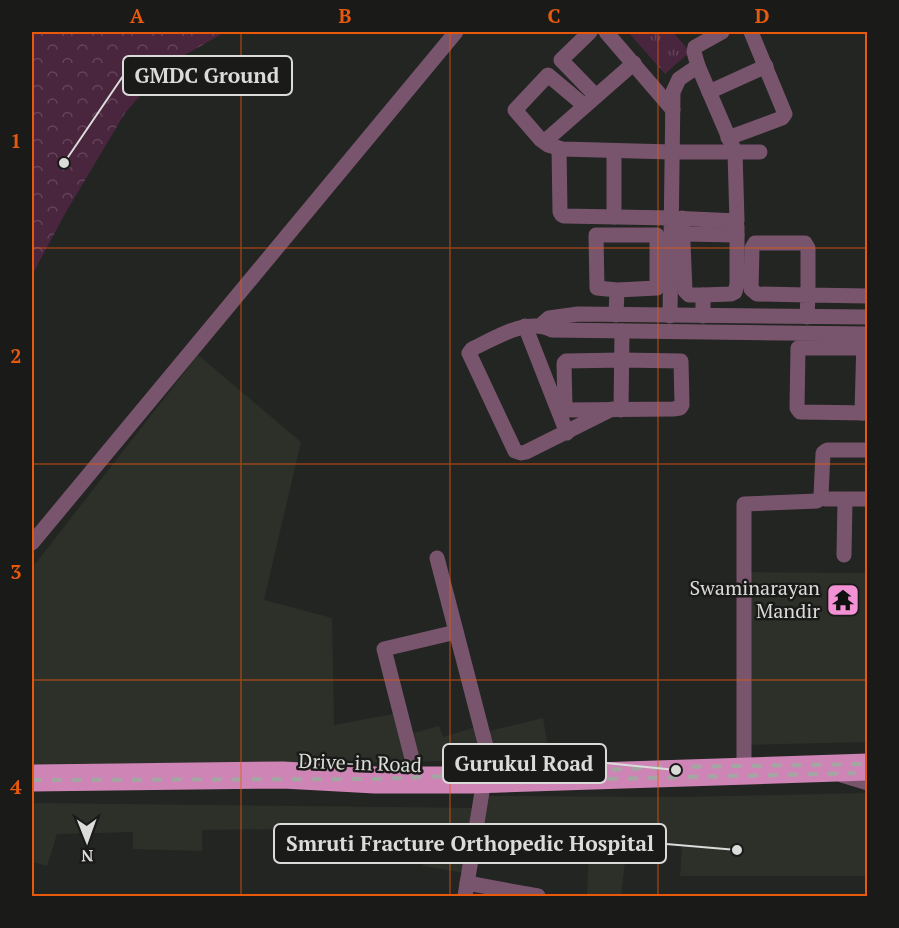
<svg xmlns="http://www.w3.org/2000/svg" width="899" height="928" font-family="'PT Serif',serif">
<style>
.built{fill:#2c3029}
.grass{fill:url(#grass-tufts)}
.park{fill:url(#park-crowns)}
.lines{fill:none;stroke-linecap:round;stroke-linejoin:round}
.minor{stroke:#79556d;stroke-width:15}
.major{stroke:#ce85b6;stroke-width:15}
.rail{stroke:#a4a6a3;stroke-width:4;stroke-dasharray:10 10;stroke-linecap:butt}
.grid{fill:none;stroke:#e8590c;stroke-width:1.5;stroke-opacity:0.55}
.labels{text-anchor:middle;stroke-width:5;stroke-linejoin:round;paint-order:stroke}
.poi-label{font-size:20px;fill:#dbdcda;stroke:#1a1b19;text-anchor:end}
.street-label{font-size:20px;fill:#dbdcda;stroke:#1a1b19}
.leader{fill:none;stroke:#dbdcda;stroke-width:2}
.callout-dot{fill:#dbdcda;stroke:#1a1b19;stroke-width:2}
.callout{fill:#1a1b19;stroke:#dbdcda;stroke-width:2}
.callout-label{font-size:21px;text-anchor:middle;font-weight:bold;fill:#dbdcda}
.neatline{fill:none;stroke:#e8590c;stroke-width:2}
.grid-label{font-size:20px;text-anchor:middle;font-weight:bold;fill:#e8590c}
</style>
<defs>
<pattern id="grass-tufts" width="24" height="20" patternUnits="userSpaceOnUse" patternTransform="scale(1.5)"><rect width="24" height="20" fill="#49253e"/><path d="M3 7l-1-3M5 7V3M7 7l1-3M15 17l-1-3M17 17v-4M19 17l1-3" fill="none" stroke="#634459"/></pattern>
<pattern id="park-crowns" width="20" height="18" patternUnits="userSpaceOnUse" patternTransform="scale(1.5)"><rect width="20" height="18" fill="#49253e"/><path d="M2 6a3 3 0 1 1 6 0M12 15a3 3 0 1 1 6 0" fill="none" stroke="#634459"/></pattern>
</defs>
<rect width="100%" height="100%" fill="#232522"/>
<g class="built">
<polygon points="198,355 301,442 264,600 332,618 334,725 393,714 399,737 439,726 443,737 486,724 489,731 543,718 550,759 336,763 33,764 32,747 32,568"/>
<polygon points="746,572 867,573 867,742 746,745"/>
<polygon points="867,793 867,876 680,876 682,845 627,845 621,896 587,896 589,848 479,839 487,796 676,797"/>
<polygon points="32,803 476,808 465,873 423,866 426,838 327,830 326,852 289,851 288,829 202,830 202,851 133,849 133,832 57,834 47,866 32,862"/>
</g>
<polygon class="grass" points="628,32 673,32 690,52 665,74"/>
<polygon class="park" points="32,32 225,32 166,66 125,113 66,212 32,275"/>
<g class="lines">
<g class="minor">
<polyline points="590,32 561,60 596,96"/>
<polyline points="606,32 673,110"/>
<polyline points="698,66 694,52 695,47 722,32"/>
<polyline points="709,92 766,66"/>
<polyline points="585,106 548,75 515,110 541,140 548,145 562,149 672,152 760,152"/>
<polyline points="728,138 782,118 785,114 751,32"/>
<polyline points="544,142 634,63"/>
<polyline points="559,148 560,212 562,215 564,216 671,218 737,221 735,152 698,66 679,79 673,92 670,316"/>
<polyline points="614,151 614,217"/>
<polyline points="682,218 685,291 689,295 703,295 703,316"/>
<polyline points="683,234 737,235 737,226"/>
<polyline points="703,295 731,294 735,292 737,284 737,235"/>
<polyline points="616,315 617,290 597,288 596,235 657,235 657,288 617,290"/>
<polyline points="807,317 808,295 757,294 751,289 752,248 755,243 805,243 808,248 808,295 868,296"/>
<polyline points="541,325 549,318 578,314 868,317"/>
<polyline points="525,326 567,433"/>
<polyline points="868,348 798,348 797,408 800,412 868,413"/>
<polygon points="622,360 681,361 682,405 680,408 673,409 566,410 565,408 564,363 566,361"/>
<path d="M612,409L526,452L521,453L515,451L469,353L472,349C496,338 526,317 552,330L868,334"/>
<polyline points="621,410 622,331"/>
<polyline points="862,413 864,338"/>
<polyline points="868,450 827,450 823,453 821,495 825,499 868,499"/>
<polyline points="32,543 456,32"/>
<polyline points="844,555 845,500"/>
<polyline points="437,558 496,785"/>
<polyline points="744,765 744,504 817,501"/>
<polyline points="416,774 384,649 456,632"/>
<polyline points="842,775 868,783"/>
<polyline points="467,883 538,896"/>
<polyline points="465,896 483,786"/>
</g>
<g class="major">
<polyline points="32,772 283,769 376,774 472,774 868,761"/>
<polyline points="32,784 283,781 375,786 472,786 868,773"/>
</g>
<g class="rail">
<polyline points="32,780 375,779 675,767 868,764"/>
<polyline points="568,780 856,773"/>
</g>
</g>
<path class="grid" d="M241,32V896M450,32V896M658,32V896M32,248H868M32,464H868M32,680H868"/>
<defs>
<symbol id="temple-square" viewBox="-11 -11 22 22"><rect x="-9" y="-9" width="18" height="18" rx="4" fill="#f391d5" stroke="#1a1b19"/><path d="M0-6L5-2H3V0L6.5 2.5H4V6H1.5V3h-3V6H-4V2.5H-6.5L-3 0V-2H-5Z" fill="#111"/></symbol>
</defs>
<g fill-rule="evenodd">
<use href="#temple-square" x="824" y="581" width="38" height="38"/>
</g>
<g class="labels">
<g class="poi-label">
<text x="820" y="595">Swaminarayan<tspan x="820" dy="23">Mandir</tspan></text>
</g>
<g class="street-label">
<text transform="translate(360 763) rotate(2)" y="7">Drive-in Road</text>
</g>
</g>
<path class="leader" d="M64 163L123 76M676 770L606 763M737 850L666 844"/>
<g class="callout-dot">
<circle cx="64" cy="163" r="6"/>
<circle cx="676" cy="770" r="6"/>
<circle cx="737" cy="850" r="6"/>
</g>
<g class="callout">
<rect x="123" y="56" width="169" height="39" rx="6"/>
<rect x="443" y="744" width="163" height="39" rx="6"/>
<rect x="274" y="824" width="392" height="39" rx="6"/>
</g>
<g class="callout-label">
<text x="207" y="83">GMDC Ground</text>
<text x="524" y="771">Gurukul Road</text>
<text x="470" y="851">Smruti Fracture Orthopedic Hospital</text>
</g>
<rect width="899" height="928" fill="none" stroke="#1a1b19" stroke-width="66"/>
<g transform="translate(87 841) rotate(179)" stroke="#1a1b19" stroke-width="4.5" paint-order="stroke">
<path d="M0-4.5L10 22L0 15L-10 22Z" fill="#dbdcda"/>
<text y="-9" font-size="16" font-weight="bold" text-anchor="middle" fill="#dbdcda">N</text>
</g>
<rect x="33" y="33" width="833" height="862" class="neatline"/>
<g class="grid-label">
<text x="137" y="23">A</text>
<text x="345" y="23">B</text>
<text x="554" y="23">C</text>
<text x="762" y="23">D</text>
<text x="16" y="148">1</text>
<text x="16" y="363">2</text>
<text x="16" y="579">3</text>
<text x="16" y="794">4</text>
</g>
</svg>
